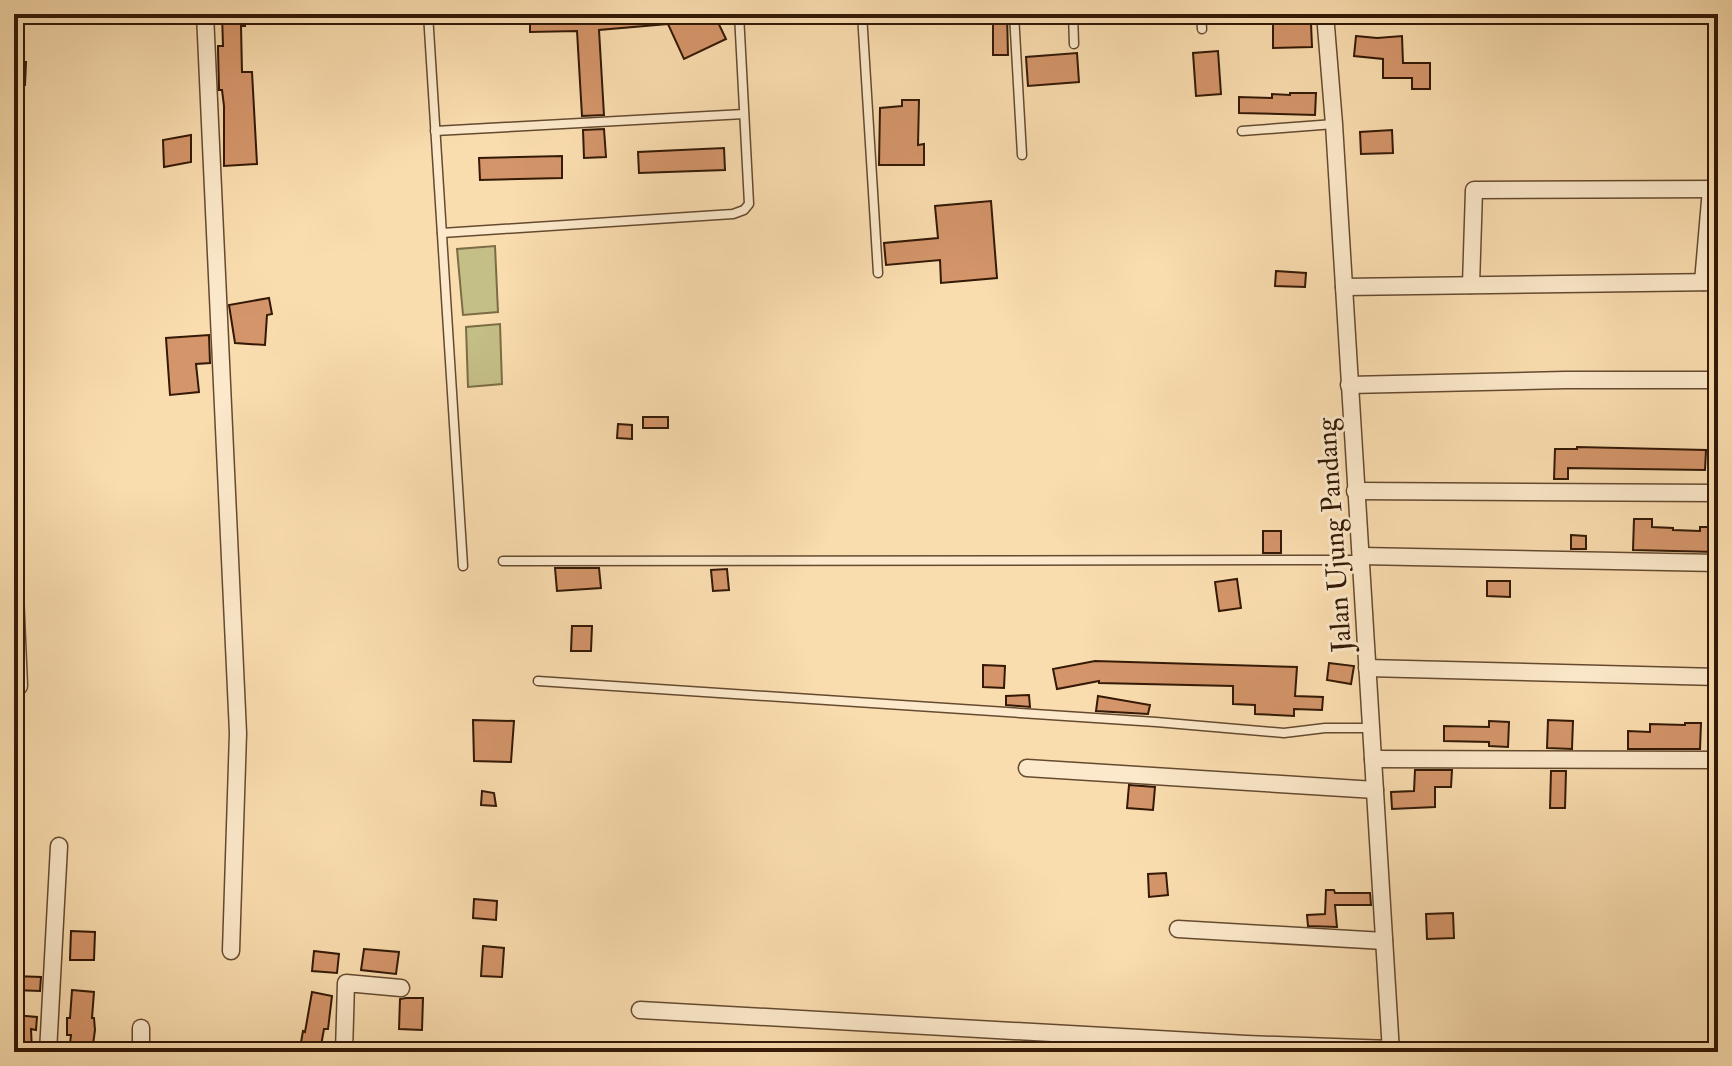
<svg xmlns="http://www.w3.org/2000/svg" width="1732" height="1066" font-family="'IM FELL Double Pica',serif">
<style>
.park{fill:#c4bf86;stroke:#7c6c46;stroke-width:2}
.building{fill:#d4956a;stroke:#331906;stroke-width:2}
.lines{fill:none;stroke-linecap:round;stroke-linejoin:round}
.lane-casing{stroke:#654a30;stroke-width:11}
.street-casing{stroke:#654a30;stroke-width:19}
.lane{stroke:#fce9cb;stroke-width:8}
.street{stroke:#fce9cb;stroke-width:16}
.labels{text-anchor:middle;stroke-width:6;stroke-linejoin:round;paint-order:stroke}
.street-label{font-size:28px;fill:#331906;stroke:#fce9cb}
</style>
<rect width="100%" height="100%" fill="#faddaf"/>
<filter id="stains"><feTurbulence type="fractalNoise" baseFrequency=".0025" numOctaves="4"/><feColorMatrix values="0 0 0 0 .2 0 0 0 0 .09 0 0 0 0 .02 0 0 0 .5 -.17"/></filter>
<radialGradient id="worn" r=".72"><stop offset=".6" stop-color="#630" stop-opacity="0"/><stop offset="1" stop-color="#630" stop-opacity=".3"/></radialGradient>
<g class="park">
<polygon points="495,246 498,312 463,315 457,249"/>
<polygon points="500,324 502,384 468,387 466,327"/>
</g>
<g class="building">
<polygon points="222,14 244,14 245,26 241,26 242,72 252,72 257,164 224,166 224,106 222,90 219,90 218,49 218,46 223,46"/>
<polygon points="530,14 714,14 726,39 684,59 668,24 599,30 604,115 582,116 577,31 530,32"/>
<polygon points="993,14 1007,14 1008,55 993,55"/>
<polygon points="1279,14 1307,14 1306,23 1311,23 1312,47 1273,48 1273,24 1278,24"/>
<polygon points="1356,36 1377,38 1402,36 1403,63 1430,63 1430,89 1412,89 1412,78 1383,78 1383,59 1354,56"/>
<polygon points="1218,51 1221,94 1196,96 1193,53"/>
<polygon points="1077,53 1079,82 1028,86 1026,57"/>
<polygon points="14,62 26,62 25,85 14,85"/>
<polygon points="1290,93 1316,93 1315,115 1239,113 1239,97 1272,98 1272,94 1290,95"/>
<polygon points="902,100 919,100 918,145 924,144 924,165 879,165 880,108 902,106"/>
<polygon points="604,129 606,157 584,158 583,130"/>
<polygon points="1392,130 1393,153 1361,154 1360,132"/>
<polygon points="191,135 191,162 164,167 163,140"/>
<polygon points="724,148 725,170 639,173 638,152"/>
<polygon points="562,156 562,178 480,180 479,158"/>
<polygon points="991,201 997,278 941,283 940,260 886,265 884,243 938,238 935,206"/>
<polygon points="1276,271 1306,273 1305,287 1275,286"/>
<polygon points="269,298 272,314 267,315 265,345 235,343 229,305"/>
<polygon points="209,335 210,363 196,364 199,392 170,395 166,338"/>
<rect x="643" y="417" width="25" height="11"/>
<polygon points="618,424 632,425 632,439 617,438"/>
<polygon points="1577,447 1706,450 1705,470 1568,468 1568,479 1554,479 1555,449 1577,449"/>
<polygon points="1634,519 1652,519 1652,527 1673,528 1673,530 1700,531 1700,527 1717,527 1716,552 1633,550"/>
<rect x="1263" y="531" width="18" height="22"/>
<polygon points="1571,535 1586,536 1586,549 1571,549"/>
<polygon points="555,568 599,568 601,588 557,591"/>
<polygon points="727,569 729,590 713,591 711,570"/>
<polygon points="1237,579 1241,608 1219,611 1215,582"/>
<polygon points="1487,581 1510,581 1510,597 1487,596"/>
<polygon points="572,626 592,626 591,651 571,651"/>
<polygon points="1095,661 1297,667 1295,696 1323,697 1322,710 1294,709 1294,716 1255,714 1255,705 1233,704 1233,686 1099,683 1099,681 1057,689 1053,669"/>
<polygon points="1329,663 1354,666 1351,684 1327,680"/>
<polygon points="983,665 1005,666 1004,688 983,687"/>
<polygon points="1029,695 1030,707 1006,705 1006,696"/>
<polygon points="1098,696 1150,705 1148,714 1096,711"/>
<polygon points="473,720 514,721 511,762 474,761"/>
<polygon points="1548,720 1573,721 1572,749 1547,748"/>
<polygon points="1489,721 1509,722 1508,747 1489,746 1489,742 1444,741 1444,726 1489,727"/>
<polygon points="1685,723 1701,723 1700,749 1628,749 1628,731 1650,732 1650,724 1685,725"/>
<polygon points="1415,770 1452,770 1451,787 1435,787 1435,807 1392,809 1391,792 1414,791"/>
<polygon points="1551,771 1566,771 1565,808 1550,808"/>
<polygon points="1129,785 1155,787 1153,810 1127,808"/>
<polygon points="482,791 494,793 496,806 481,805"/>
<polygon points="1166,873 1168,895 1149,897 1148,874"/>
<polygon points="1326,890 1334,890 1335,893 1370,893 1371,905 1335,905 1337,927 1308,926 1307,915 1325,914"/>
<polygon points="474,899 497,901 496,920 473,918"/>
<polygon points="1453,913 1454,938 1427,939 1426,914"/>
<polygon points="71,931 95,932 94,960 70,960"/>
<polygon points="483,946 504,948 502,977 481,976"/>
<polygon points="364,949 399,952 396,974 361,970"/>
<polygon points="314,951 339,954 337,973 312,971"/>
<polygon points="14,976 41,977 40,991 14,990"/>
<polygon points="72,990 94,992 92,1018 94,1018 95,1030 92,1052 69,1052 71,1035 67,1035 67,1018 70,1018"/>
<polygon points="312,992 332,996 328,1029 324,1029 320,1051 300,1048 303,1031 305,1032"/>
<polygon points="406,998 423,998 422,1030 399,1029 400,999"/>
<polygon points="14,1015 37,1017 36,1030 31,1029 32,1052 14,1052"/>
</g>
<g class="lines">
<defs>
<g id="lane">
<polyline points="428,14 463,566"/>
<polyline points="862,14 878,273"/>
<polyline points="1014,14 1022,155"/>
<polyline points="1073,14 1074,44"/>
<polyline points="1201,14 1202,29"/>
<polyline points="435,131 744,114"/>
<polyline points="1242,131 1334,124"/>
<polyline points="442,233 733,214 744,210 749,204 739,14"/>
<polyline points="503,561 1361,560"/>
<polyline points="538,681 1156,722 1284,733 1325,728 1371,728"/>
</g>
<g id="street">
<polyline points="205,14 238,733 231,951"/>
<polyline points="1325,14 1334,124 1391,1052"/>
<polyline points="1703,282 1711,189"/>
<polyline points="1471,285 1474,190 1718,189"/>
<polyline points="1344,287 1718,282"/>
<polyline points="1349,385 1565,380 1718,380"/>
<polyline points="1355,491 1718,493"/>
<polyline points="1361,556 1718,563"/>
<polyline points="14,571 19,686"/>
<polyline points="1367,668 1718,677"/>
<polyline points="1373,759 1718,760"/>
<polyline points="1027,768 1375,790"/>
<polyline points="1178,929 1384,941"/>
<polyline points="640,1010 1246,1044 1391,1049"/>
<polyline points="48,1052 59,846"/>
<polyline points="141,1052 141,1028"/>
<polyline points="344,1052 346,983 401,988"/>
</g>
</defs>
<use href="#lane" class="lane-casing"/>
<use href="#street" class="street-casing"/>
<use href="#lane" class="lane"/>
<use href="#street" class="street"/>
</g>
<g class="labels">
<g class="street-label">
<text transform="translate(1333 535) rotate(-94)" y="10">Jalan Ujung Pandang</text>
</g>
</g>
<rect width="1732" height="1066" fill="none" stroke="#faddaf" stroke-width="48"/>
<rect x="16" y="16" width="1700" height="1034" fill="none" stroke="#331906" stroke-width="4"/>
<rect x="24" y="24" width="1684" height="1018" fill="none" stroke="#331906" stroke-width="2"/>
<rect width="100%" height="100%" filter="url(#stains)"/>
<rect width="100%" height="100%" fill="url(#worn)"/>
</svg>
